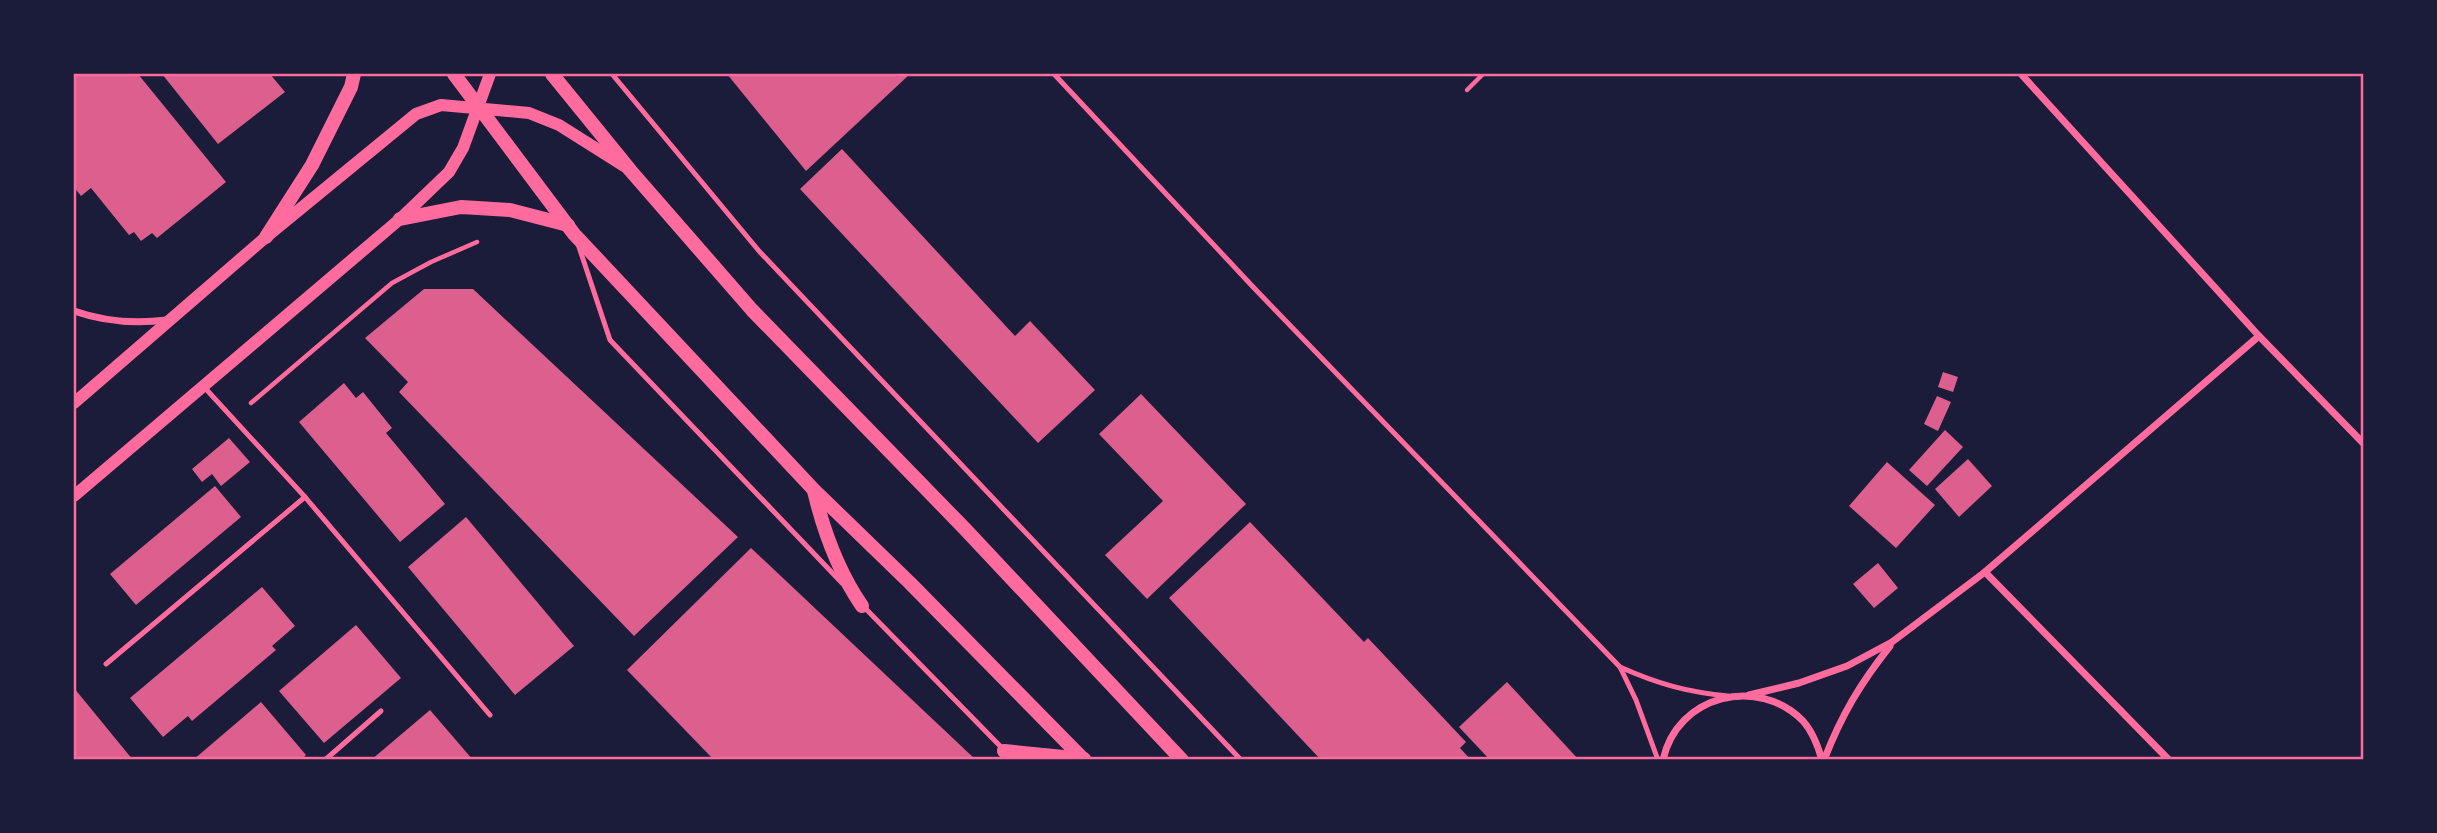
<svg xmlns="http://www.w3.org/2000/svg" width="2437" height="833" font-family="Overpass,sans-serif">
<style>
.building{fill:#dd5f8e}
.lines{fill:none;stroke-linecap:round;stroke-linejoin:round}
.path{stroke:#ff6b9d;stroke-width:4.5}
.service{stroke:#ff6b9d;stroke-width:5}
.minor{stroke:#ff6b9d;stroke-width:7}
.tertiary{stroke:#ff6b9d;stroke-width:12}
.secondary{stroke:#ff6b9d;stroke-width:14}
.neatline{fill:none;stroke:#ff6b9d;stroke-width:2.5}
</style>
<rect width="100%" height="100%" fill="#1b1b3a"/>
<g class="building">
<polygon points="74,74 138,74 226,182 157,238 152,233 141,241 134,232 129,235 91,188 81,196 74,187"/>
<polygon points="162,74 270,74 285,92 218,144"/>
<polygon points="727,74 910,74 806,171"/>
<polygon points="842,149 1015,336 1030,321 1095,390 1038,443 800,189"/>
<polygon points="424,289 473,289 738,537 634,636 399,392 408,382 365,338"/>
<polygon points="1943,372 1958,377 1953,392 1938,387"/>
<polygon points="344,383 356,398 363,392 392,428 386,433 445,504 400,542 299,422"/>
<polygon points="1141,394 1246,504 1147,599 1105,555 1163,501 1099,434"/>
<polygon points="1937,396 1951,402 1938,431 1924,424"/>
<polygon points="1945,430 1963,447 1927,486 1909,470"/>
<polygon points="229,438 250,462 221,486 212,474 202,482 192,469"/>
<polygon points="1968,459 1992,486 1959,517 1935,489"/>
<polygon points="1887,462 1935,505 1896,548 1849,506"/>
<polygon points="215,486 241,517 136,605 110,574"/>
<polygon points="466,517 574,646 515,695 408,567"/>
<polygon points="1250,522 1364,642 1368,638 1466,742 1460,748 1471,760 1321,760 1169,598"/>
<polygon points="751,548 976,760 714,760 627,670"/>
<polygon points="1878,563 1898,588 1874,608 1853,584"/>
<polygon points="262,587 295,626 272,646 276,650 192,721 188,716 163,737 130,698"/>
<polygon points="356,625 401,678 324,743 279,691"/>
<polygon points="1507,682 1579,760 1490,760 1459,727"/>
<polygon points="74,688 133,760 74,760"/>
<polygon points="261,702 306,755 301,760 193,760"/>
<polygon points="430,710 473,760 371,760"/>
</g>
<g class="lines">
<g class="path">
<polyline points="1467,90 1483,74"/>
<polyline points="251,403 392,283 431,262 477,242"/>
</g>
<g class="service">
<polyline points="612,74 759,251 1241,760"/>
<polyline points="1054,74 1255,289 1620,667 1636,700 1658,760"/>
<polyline points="579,247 610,340 842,583"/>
<polyline points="205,388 305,497 490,715"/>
<polyline points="863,606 1003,749"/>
<polyline points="106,664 305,497"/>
<path d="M1620,667C1658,684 1687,692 1728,696"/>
<polyline points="325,760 381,711"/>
</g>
<g class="minor">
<polyline points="2021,74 2259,336 2364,444"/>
<path d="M74,311C105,322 134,324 167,320"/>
<polyline points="1985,572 2169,760"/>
<polyline points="1749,695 1799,683 1847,666 1892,642 1985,572 2259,336"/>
<path d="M1663,760C1677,695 1758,675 1803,721C1813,732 1818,746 1822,760"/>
<path d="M1824,760C1842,714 1860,684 1890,646"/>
</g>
<g class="tertiary">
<polyline points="74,403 266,237 416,114 441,105 529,113 559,125 624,166"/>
<polyline points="74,496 400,219 449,172 463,148 490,74"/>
</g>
<g class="secondary">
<polyline points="454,74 574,234 814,490 910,583 1084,760"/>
<polyline points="552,74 630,170 752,310 965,529 1182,760"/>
<polyline points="400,219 461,207 510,210 568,225"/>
<polyline points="266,237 312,165 351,87 354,74"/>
<path d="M814,491C824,533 838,571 862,606"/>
<polyline points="1004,751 1084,759"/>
</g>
</g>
<rect width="2437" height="833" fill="none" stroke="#1b1b3a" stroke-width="150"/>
<rect x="75" y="75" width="2287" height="683" class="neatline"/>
</svg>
